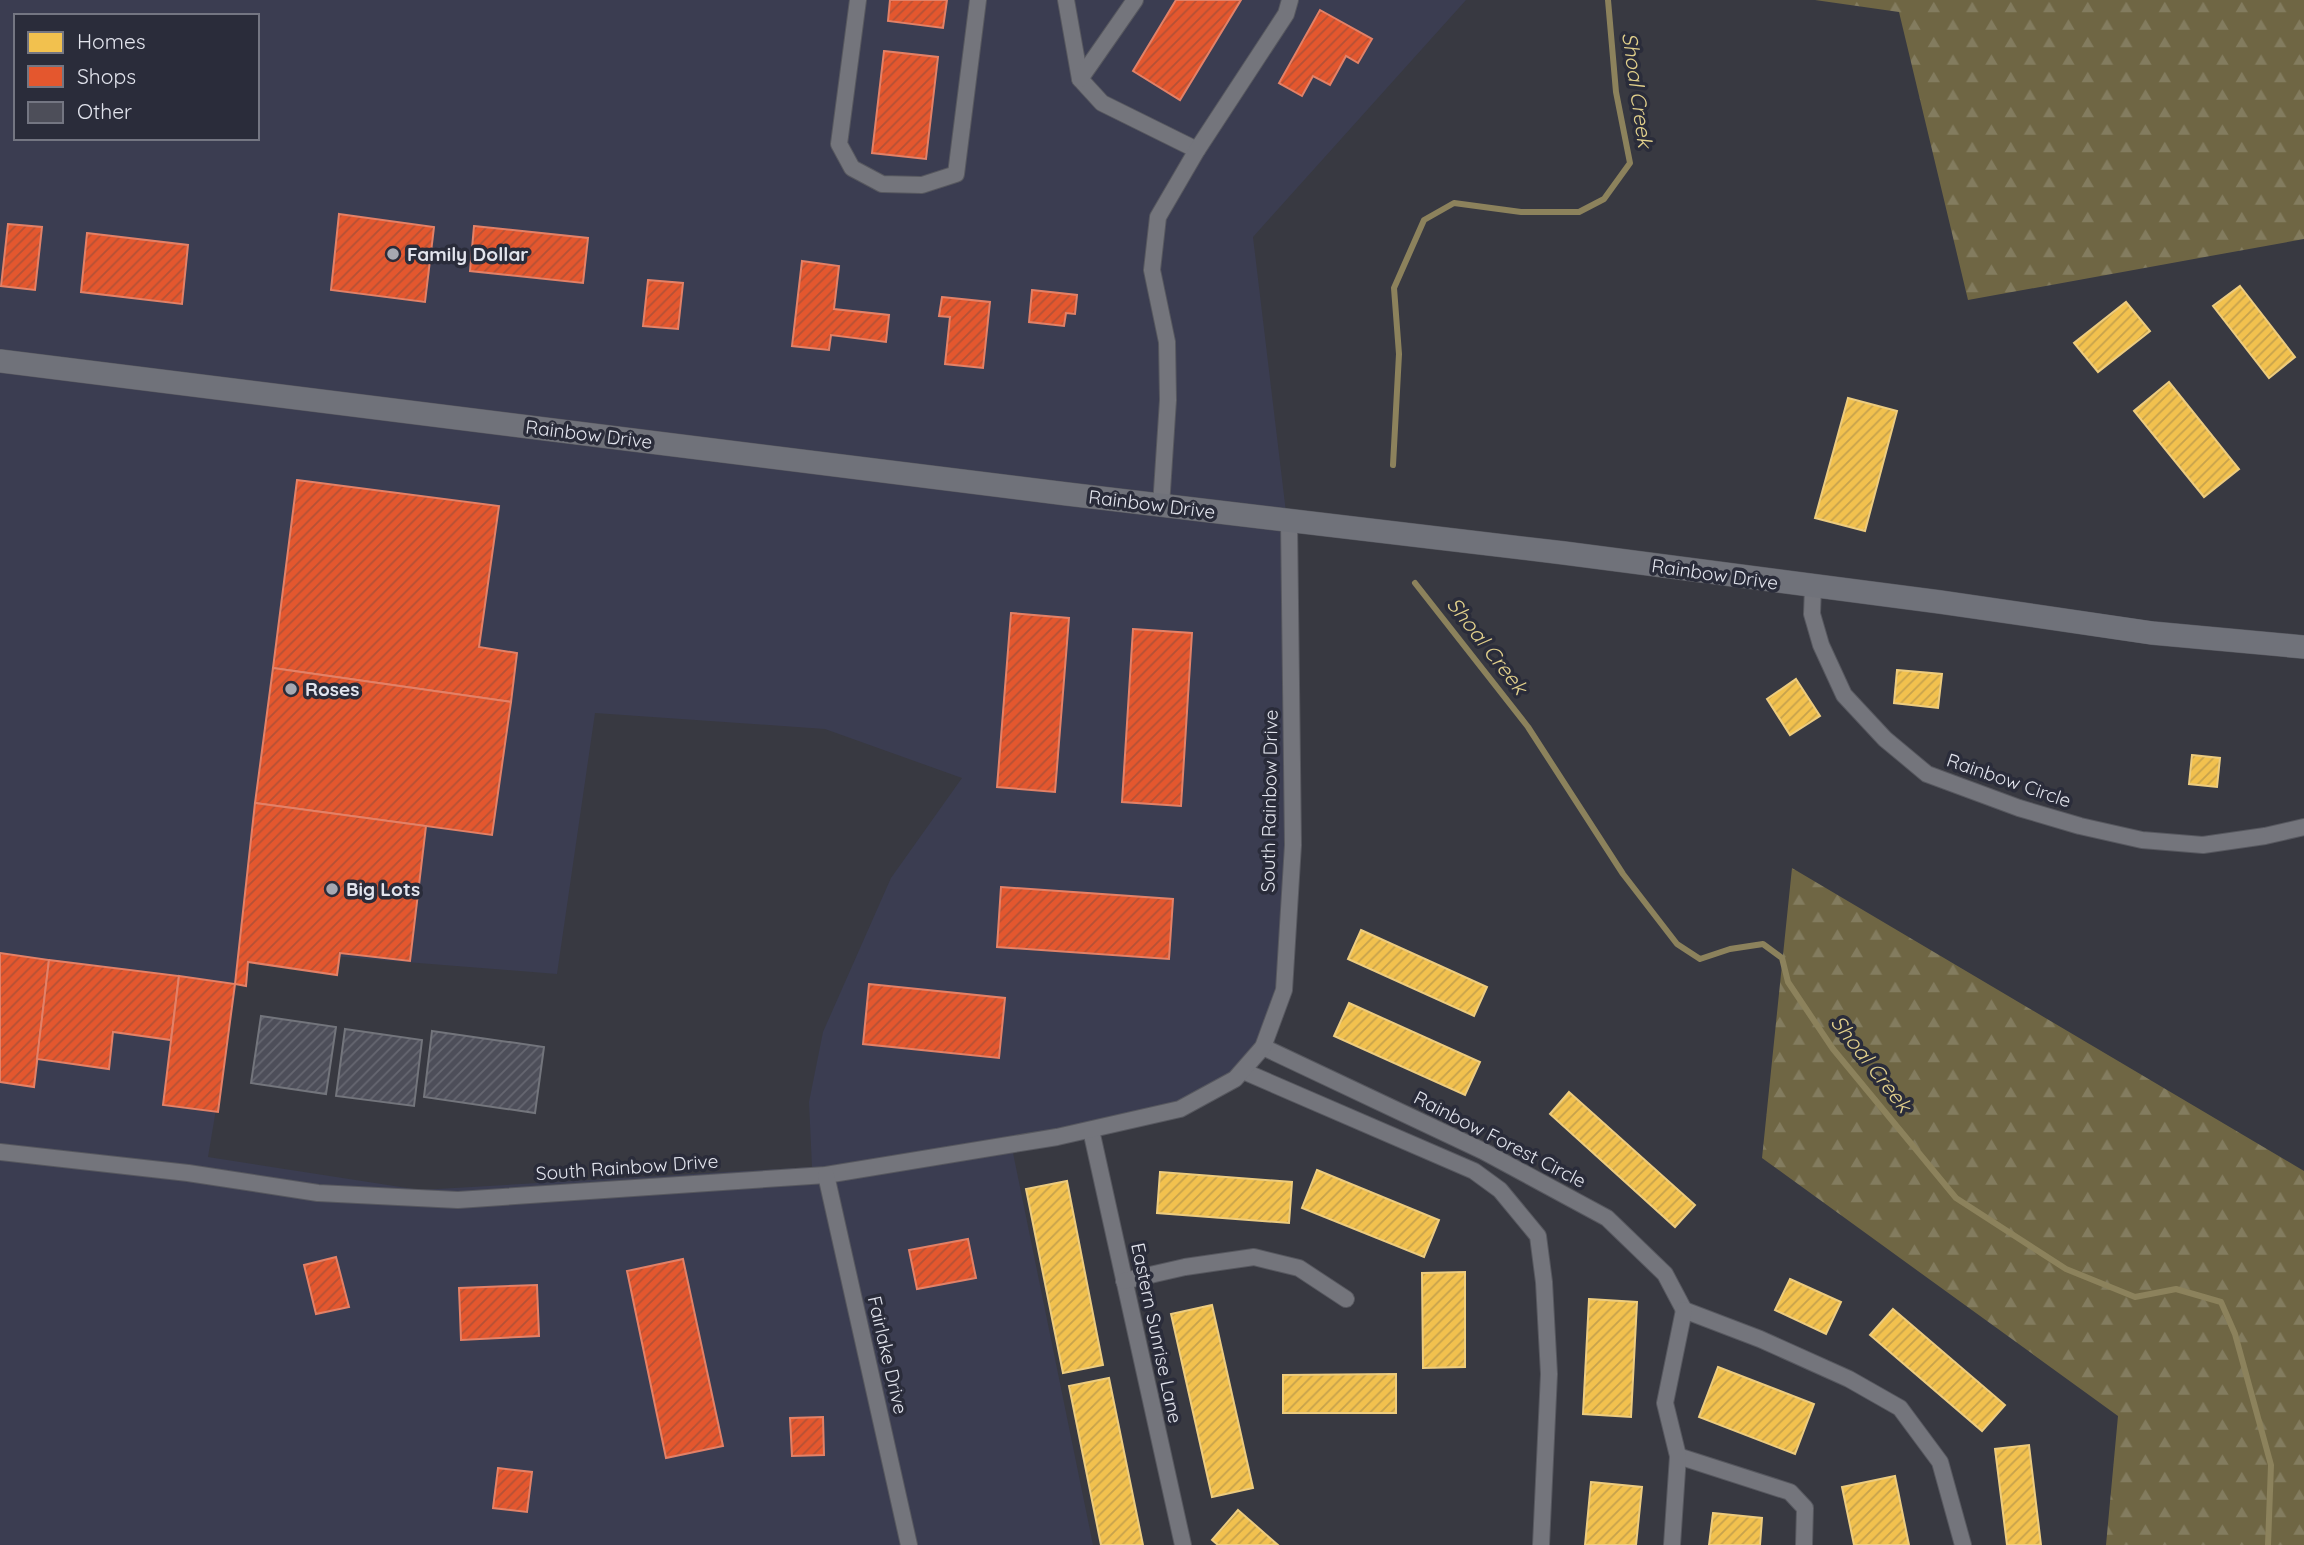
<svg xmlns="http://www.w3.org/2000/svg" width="2304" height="1545" font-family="Quicksand,sans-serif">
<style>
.built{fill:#3b3d51;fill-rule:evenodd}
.forest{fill:url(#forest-firs)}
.homes{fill:url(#homes-hatch);stroke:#edcc7e;stroke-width:2}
.shops{fill:url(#shops-hatch);stroke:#e38167;stroke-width:2}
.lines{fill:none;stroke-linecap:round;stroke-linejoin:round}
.stream{stroke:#8c825c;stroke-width:6}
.building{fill:url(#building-hatch);stroke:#73757c;stroke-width:2}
.street-casing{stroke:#57585f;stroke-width:18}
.secondary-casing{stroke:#57585f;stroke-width:24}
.street{stroke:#74757c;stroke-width:16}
.secondary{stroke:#70727a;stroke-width:23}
.poi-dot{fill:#a6a8b1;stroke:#2a2c3a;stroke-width:2.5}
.labels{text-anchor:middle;stroke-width:7;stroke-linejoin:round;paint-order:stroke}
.poi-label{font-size:19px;font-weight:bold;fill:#e2e4ed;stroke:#2a2c3a;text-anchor:start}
.street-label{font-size:19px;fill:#e2e4ed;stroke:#2a2c3a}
.water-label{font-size:21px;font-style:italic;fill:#e3d18c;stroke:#2a2c3a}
</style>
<defs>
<pattern id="forest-firs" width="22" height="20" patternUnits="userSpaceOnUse" patternTransform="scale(1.75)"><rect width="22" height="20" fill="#6f6644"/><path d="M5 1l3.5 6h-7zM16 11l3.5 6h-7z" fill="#837c5f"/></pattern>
<pattern id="homes-hatch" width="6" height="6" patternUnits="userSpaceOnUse" patternTransform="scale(1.75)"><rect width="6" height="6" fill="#f2c14e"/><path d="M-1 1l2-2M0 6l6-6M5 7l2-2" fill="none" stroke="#c6a24c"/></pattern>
<pattern id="shops-hatch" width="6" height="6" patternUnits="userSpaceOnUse" patternTransform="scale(1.75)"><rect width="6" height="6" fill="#e4572e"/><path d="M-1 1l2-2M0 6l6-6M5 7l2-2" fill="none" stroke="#b45136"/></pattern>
<pattern id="building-hatch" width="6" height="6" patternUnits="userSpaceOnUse" patternTransform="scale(1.75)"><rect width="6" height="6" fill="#4d4e59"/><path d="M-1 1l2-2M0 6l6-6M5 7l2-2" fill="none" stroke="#666771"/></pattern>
</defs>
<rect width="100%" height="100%" fill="#383941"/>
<path class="built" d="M0,0H1466L1253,237L1288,529L1290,950L1263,1047L1197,1097L1012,1148L1093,1545H0ZM16,16H257V138H16ZM595,713L825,729L962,778L891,878L823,1032L809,1102L812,1167L420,1190L208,1157L243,949L557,974Z"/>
<g class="forest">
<polygon points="1815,0 2304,0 2304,239 1968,300 1899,12"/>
<polygon points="1792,868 2304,1171 2304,1545 2106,1545 2118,1416 1762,1158"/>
</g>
<g class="homes">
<polygon points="2240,286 2295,357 2269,378 2213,306"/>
<polygon points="2126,302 2150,331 2098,372 2074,343"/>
<polygon points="2169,382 2239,469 2204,497 2134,411"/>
<polygon points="1848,398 1897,411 1865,531 1815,518"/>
<polygon points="1897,670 1942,674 1938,708 1894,703"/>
<polygon points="1796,679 1820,716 1790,735 1767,699"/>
<polygon points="2192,755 2220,758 2217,787 2189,784"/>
<polygon points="1361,930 1487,987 1474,1016 1348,959"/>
<polygon points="1349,1003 1480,1062 1465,1095 1334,1036"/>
<polygon points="1569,1092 1695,1205 1675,1227 1550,1114"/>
<polygon points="1317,1170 1439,1220 1424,1257 1302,1208"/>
<polygon points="1160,1172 1292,1182 1289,1223 1157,1213"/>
<polygon points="1067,1181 1103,1365 1063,1373 1026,1189"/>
<polygon points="1465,1272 1465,1367 1423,1368 1422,1273"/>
<polygon points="1790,1279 1841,1302 1826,1334 1775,1310"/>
<polygon points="1589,1299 1637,1302 1631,1417 1583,1414"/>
<polygon points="1212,1305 1253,1488 1212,1497 1171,1314"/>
<polygon points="1893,1309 2005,1405 1982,1431 1870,1335"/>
<polygon points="1718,1367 1814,1404 1795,1454 1699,1417"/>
<polygon points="1396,1374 1396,1413 1283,1413 1283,1375"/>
<polygon points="1109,1378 1143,1545 1101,1545 1069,1386"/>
<polygon points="2029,1445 2041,1545 2007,1545 1995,1449"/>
<polygon points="1895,1476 1909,1545 1854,1545 1842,1487"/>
<polygon points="1591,1482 1642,1487 1636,1545 1585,1545"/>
<polygon points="1238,1510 1278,1545 1218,1545 1212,1540"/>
<polygon points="1713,1513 1762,1518 1760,1545 1709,1545"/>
</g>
<g class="shops">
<polygon points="890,0 947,0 943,28 888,21"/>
<polygon points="1176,0 1241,0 1180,100 1133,71"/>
<polygon points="1320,10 1372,39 1358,63 1346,56 1330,85 1313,76 1302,96 1279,83"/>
<polygon points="884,51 938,57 926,159 872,153"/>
<polygon points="339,214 434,227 425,302 331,290"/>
<polygon points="8,224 42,227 35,290 1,286"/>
<polygon points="474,226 588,238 583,283 470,271"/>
<polygon points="87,233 188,245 182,304 81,292"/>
<polygon points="802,261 839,266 834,309 889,315 886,342 831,335 829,350 792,346"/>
<polygon points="648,280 683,283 678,329 643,326"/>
<polygon points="1032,290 1077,295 1075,314 1066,313 1064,326 1029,322"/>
<polygon points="942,297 990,302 983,368 945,364 950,317 939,316"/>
<polygon points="297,480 499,506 479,647 517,653 511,702 273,668"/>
<polygon points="1011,613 1069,618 1055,792 997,787"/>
<polygon points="1133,629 1192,633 1181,806 1122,802"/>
<polygon points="273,668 511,702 492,835 255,803"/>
<polygon points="255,803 426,826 410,961 340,953 337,975 248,962 246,986 235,984"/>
<polygon points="1001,887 1173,899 1169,959 997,947"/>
<polygon points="0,953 49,960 34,1087 0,1082"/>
<polygon points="49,960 179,976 171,1040 113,1032 109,1069 37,1059"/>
<polygon points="179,976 235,984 218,1112 163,1105"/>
<polygon points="869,984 1005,998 999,1058 863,1044"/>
<polygon points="968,1239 976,1278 917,1289 909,1250"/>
<polygon points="336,1257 349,1307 316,1314 304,1265"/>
<polygon points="683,1259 723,1446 666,1458 627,1271"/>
<polygon points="537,1285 539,1336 461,1340 459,1288"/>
<polygon points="823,1417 824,1455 792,1456 790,1418"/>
<polygon points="498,1468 532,1472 527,1512 493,1508"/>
</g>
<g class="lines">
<g class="stream">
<polyline points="1393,465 1399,354 1394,288 1424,220 1454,203 1521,212 1579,212 1604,199 1630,163 1616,92 1608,0"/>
<polyline points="1415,583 1528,727 1623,874 1677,944 1700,959 1730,949 1763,944 1782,958 1788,982 1833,1049 1956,1198 2066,1269 2135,1297 2176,1289 2221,1302 2235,1334 2271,1465 2268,1545"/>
</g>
</g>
<g class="building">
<polygon points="261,1016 336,1027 326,1094 251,1083"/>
<polygon points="345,1029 422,1040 414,1106 336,1096"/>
<polygon points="432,1031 544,1047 535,1113 424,1097"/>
</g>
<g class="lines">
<defs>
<g id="street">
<polyline points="858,0 839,144 852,168 882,184 922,185 956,174 978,0"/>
<polyline points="1066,0 1080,79 1102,103 1197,150"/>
<polyline points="1080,79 1135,0"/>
<polyline points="1161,506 1168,400 1167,342 1152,270 1158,217 1197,150 1286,14 1290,0"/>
<polyline points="1813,587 1812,614 1821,645 1844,695 1885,739 1927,774 2019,808 2080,826 2142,840 2203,845 2265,836 2304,827"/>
<polyline points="1263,1047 1483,1151 1607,1218 1665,1274 1684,1310"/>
<polyline points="1243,1071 1474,1171 1500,1190 1538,1236 1544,1282 1549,1374 1541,1545"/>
<polyline points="1091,1130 1183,1545"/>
<polyline points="0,1152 188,1173 318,1193 458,1200 826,1175 1057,1137 1180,1109 1235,1079 1263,1047 1284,990 1293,845 1289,521"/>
<polyline points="826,1175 909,1545"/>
<polyline points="1124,1281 1185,1267 1254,1257 1299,1268 1346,1299"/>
<polyline points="1684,1310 1760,1339 1849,1379 1900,1408 1940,1462 1963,1545"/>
<polyline points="1678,1456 1790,1492 1805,1508 1804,1545"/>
<polyline points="1672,1545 1678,1456 1665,1403 1684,1310"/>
</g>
<polyline id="secondary" points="0,361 1067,494 1564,553 1940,602 2152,633 2304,647"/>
</defs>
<use href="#street" class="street-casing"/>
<use href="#secondary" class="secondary-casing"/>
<use href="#street" class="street"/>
<use href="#secondary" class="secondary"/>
</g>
<g class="poi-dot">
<circle cx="393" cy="254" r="7"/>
<circle cx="291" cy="689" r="7"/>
<circle cx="332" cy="889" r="7"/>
</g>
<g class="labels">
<g class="poi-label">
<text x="407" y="261">Family Dollar</text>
<text x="305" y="696">Roses</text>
<text x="346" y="896">Big Lots</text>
</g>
<g class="street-label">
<text transform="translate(589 434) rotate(7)" y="7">Rainbow Drive</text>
<text transform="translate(1152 504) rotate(7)" y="7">Rainbow Drive</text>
<text transform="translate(1715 574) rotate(8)" y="7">Rainbow Drive</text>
<text transform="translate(2009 780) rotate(19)" y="7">Rainbow Circle</text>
<text transform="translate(1269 801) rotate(-89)" y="7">South Rainbow Drive</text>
<text transform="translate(1500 1139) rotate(27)" y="7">Rainbow Forest Circle</text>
<text transform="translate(627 1167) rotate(-4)" y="7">South Rainbow Drive</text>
<text transform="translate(1157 1333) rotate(78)" y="7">Eastern Sunrise Lane</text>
<text transform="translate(888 1355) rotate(77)" y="7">Fairlake Drive</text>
</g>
<g class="water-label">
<text transform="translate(1637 90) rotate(82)" y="7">Shoal Creek</text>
<text transform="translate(1487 646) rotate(52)" y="7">Shoal Creek</text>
<text transform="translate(1871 1064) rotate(52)" y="7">Shoal Creek</text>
</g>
</g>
<rect x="14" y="14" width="245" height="126" fill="#2a2c3a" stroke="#747682" stroke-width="2"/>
<rect x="28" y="32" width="35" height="21" fill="#f2c14e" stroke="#747682" stroke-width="2"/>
<text x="77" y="49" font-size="21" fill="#e2e4ed">Homes</text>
<rect x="28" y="66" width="35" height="21" fill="#e4572e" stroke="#747682" stroke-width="2"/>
<text x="77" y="84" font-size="21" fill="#e2e4ed">Shops</text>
<rect x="28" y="102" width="35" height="21" fill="#4d4e59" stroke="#747682" stroke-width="2"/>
<text x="77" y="119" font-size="21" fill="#e2e4ed">Other</text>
</svg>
